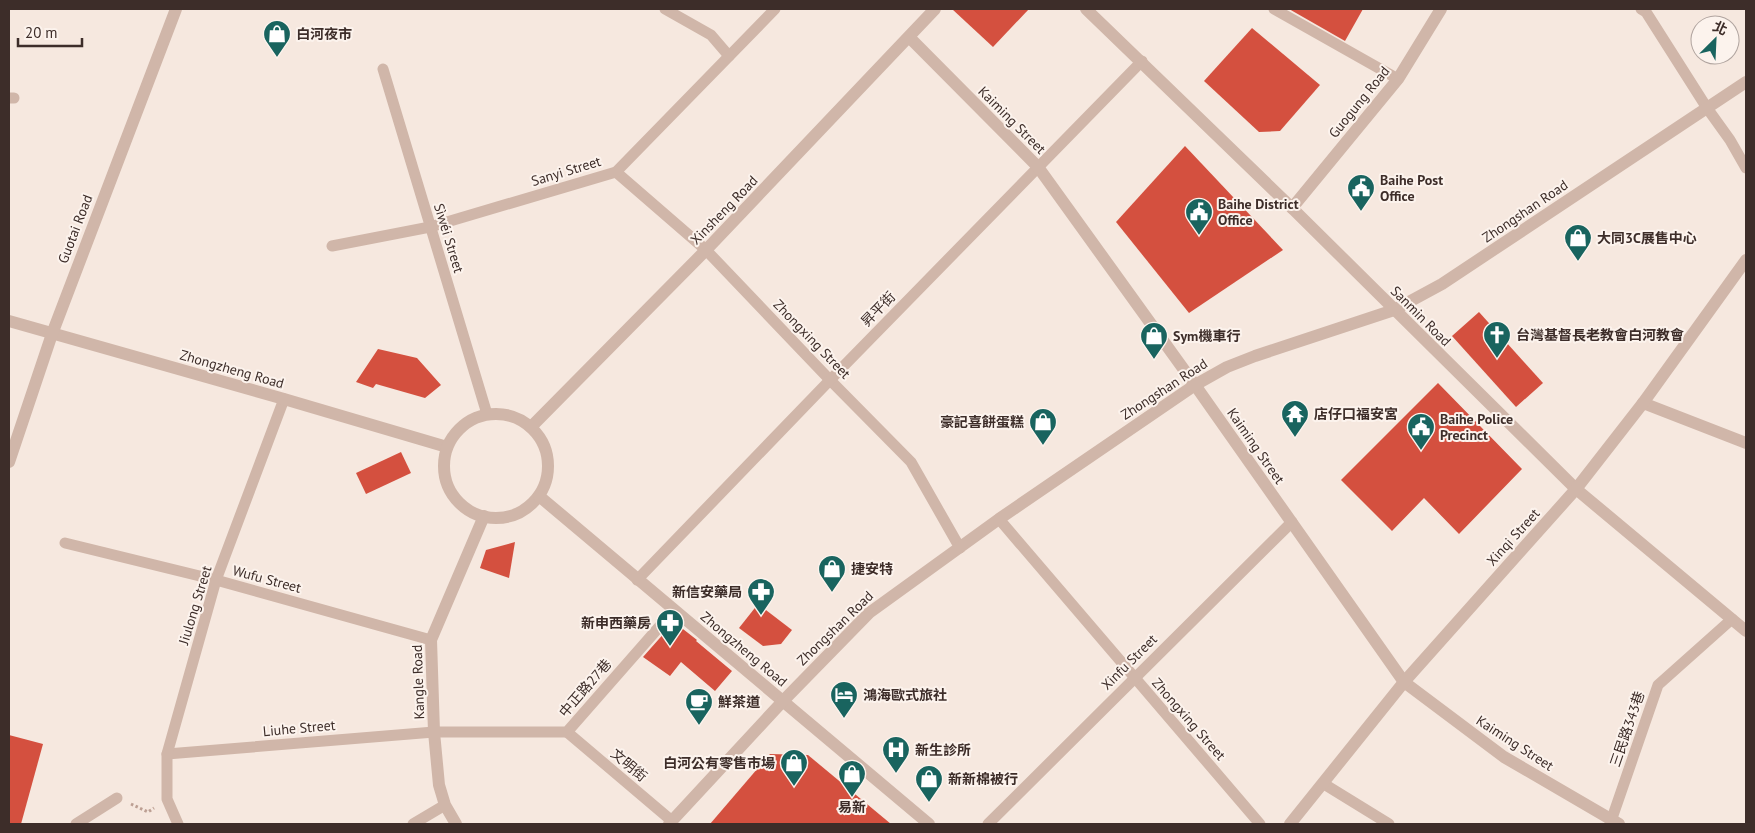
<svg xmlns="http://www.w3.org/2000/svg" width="1755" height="833" font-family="'PT Sans','Noto Sans TC',sans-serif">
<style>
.building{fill:#d4503f}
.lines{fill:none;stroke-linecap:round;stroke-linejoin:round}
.path{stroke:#bc9f93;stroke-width:3;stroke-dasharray:2.5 2.5;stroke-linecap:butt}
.service{stroke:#d0b6a9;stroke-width:11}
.minor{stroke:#d0b6a9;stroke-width:12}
.tertiary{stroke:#d0b6a9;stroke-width:12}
.labels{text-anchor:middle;stroke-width:4;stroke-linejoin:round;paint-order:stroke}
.poi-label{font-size:14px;font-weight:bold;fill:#3d2d29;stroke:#fcf3ed;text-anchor:start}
.street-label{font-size:14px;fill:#3d2d29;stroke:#fcf3ed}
</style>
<rect width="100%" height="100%" fill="#f6e8df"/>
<g class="building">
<polygon points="952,9 1029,9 993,47"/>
<polygon points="1289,9 1363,9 1345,41"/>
<polygon points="1252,28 1320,85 1280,131 1259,132 1204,81"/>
<polygon points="1185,146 1283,250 1189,313 1116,222"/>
<polygon points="1479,312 1543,383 1516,407 1452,336"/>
<polygon points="378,349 417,358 441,385 425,398 376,384 373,388 356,382"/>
<polygon points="1438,383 1522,469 1459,534 1424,498 1392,531 1341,480"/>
<polygon points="401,452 411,473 366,494 356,473"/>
<polygon points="515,542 509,578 480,568 486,550"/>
<polygon points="758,604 792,630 781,644 763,646 739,628"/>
<polygon points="674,622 697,640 696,641 732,671 715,691 681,662 670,676 643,657"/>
<polygon points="9,735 43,744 21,824 9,824"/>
<polygon points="770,754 808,755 891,824 710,824"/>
</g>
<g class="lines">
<polyline class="path" points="131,804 148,812 154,808"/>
<g class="service">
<polyline points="665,9 711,35 729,56"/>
<polyline points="1274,9 1398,79"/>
<polyline points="1641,9 1646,12 1707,108 1730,140 1746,168"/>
<polyline points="383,69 487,414"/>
<polyline points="9,98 14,98"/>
<polyline points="616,172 706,250 830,380 911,462 960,548"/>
<polyline points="332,246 430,227 616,172 775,9"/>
<polyline points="999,519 1260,824"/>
<polyline points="65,543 216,580 431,640"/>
<polyline points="637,580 830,380 1142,61"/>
<polyline points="567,732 672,821"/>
<polyline points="167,754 434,732 567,732 674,610"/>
<polyline points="1324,784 1389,824"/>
<polyline points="76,824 117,798"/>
<polyline points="178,824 167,799 167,754 216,580 284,399"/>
<polyline points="413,824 445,805"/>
<polyline points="988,824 1292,522"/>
<polyline points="1610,824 1658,685 1732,619"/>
</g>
<g class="minor">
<polyline points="1086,9 1292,208 1576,489 1746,631"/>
<polyline points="910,38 1038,167 1195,385 1404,682 1504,757 1619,824"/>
<polyline points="1292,208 1398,79 1441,9"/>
<polyline points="9,321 284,399 447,447"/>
<polyline points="1643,403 1746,443"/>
<circle cx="496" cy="466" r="52"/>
<polyline points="531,427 706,250 935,9"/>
<polyline points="9,462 52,334 176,9"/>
<polyline points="539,496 929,824"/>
<polyline points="456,824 445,805 439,785 434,732 431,640 484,516"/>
<polyline points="1290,824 1404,682 1576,489 1643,403 1746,260"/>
</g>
<polyline class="tertiary" points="669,824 783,701 869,613 999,519 1195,385 1227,367 1255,356 1394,310 1442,284 1746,82"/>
</g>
<defs>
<symbol id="shop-pin" viewBox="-11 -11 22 30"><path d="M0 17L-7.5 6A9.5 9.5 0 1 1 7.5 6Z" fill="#19645f" stroke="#fcf3ed"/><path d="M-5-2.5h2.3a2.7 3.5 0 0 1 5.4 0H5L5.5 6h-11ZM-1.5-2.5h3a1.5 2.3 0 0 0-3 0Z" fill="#fff"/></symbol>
<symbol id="civic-pin" viewBox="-11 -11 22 30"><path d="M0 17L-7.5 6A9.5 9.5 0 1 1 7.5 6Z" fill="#19645f" stroke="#fcf3ed"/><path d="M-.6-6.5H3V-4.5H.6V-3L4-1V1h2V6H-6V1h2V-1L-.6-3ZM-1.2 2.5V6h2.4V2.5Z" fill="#fff"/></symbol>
<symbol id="church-pin" viewBox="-11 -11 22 30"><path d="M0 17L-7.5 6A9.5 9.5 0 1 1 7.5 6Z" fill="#19645f" stroke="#fcf3ed"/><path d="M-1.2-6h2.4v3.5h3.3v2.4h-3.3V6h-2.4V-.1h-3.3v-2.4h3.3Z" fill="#fff"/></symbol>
<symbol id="temple-pin" viewBox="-11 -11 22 30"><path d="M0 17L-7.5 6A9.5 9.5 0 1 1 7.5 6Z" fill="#19645f" stroke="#fcf3ed"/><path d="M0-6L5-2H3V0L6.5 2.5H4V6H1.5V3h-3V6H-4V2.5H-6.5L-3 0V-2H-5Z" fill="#fff"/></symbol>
<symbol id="pharmacy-pin" viewBox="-11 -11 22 30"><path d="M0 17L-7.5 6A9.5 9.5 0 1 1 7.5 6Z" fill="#19645f" stroke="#fcf3ed"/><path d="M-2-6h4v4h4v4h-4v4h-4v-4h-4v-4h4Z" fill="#fff"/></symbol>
<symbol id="hotel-pin" viewBox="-11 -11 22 30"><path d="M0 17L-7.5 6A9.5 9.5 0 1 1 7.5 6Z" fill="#19645f" stroke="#fcf3ed"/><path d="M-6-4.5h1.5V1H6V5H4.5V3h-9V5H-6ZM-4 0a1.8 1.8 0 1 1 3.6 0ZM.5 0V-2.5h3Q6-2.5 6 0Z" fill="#fff"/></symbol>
<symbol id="cafe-pin" viewBox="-11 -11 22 30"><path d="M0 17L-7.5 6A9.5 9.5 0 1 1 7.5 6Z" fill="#19645f" stroke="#fcf3ed"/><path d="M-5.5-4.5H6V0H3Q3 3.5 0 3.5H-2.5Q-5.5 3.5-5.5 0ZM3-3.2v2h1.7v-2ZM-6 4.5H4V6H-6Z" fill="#fff"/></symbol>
<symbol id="hospital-pin" viewBox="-11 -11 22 30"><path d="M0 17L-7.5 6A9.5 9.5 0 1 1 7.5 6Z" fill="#19645f" stroke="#fcf3ed"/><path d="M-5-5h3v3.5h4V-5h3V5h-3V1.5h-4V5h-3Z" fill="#fff"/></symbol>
</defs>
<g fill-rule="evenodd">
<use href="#shop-pin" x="261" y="18" width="32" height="43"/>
<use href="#civic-pin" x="1345" y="172" width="32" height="43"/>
<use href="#civic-pin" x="1183" y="196" width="32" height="43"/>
<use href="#shop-pin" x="1562" y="222" width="32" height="43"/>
<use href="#church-pin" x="1481" y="319" width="32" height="43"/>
<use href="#shop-pin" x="1138" y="320" width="32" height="43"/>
<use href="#temple-pin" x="1279" y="398" width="32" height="43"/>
<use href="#shop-pin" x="1027" y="406" width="32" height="43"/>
<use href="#civic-pin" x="1405" y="411" width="32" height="43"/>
<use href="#shop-pin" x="816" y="553" width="32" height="43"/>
<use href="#pharmacy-pin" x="745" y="576" width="32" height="43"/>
<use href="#pharmacy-pin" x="654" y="607" width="32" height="43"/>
<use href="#hotel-pin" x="828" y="679" width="32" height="43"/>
<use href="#cafe-pin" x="683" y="686" width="32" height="43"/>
<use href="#hospital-pin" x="880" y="734" width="32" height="43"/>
<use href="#shop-pin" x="778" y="747" width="32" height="43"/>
<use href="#shop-pin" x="836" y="758" width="32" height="43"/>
<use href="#shop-pin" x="913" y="763" width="32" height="43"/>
</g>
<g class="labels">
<g class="poi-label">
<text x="296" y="39">白河夜市</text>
<text x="1380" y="185">Baihe Post<tspan x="1380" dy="16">Office</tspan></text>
<text x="1218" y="209">Baihe District<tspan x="1218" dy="16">Office</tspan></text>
<text x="1597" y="243">大同3C展售中心</text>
<text x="1516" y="340">台灣基督長老教會白河教會</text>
<text x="1173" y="341">Sym機車行</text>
<text x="1314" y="419">店仔口福安宮</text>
<text x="1440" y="424">Baihe Police<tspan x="1440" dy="16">Precinct</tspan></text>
<text x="1024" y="427" text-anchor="end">豪記喜餅蛋糕</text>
<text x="851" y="574">捷安特</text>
<text x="742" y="597" text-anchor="end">新信安藥局</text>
<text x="651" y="628" text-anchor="end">新申西藥房</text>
<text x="863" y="700">鴻海歐式旅社</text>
<text x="718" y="707">鮮茶道</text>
<text x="915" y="755">新生診所</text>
<text x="775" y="768" text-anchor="end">白河公有零售市場</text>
<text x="948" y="784">新新棉被行</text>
<text x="852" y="812" text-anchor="middle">易新</text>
</g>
<g class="street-label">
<text transform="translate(1359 102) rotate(-51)" y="5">Guogung Road</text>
<text transform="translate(1012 120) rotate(45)" y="5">Kaiming Street</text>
<text transform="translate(566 171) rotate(-17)" y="5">Sanyi Street</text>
<text transform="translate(724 210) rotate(-46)" y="5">Xinsheng Road</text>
<text transform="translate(1525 211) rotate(-34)" y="5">Zhongshan Road</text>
<text transform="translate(75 229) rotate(-69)" y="5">Guotai Road</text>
<text transform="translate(449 238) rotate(73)" y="5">Sìwéi Street</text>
<text transform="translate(878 309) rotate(-46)" y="5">昇平街</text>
<text transform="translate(1421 316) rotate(45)" y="5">Sanmin Road</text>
<text transform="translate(812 339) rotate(46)" y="5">Zhongxing Street</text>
<text transform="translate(232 369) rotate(16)" y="5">Zhongzheng Road</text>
<text transform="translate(1164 389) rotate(-33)" y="5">Zhongshan Road</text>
<text transform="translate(1256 446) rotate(55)" y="5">Kaiming Street</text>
<text transform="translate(1513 537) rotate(-48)" y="5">Xinqi Street</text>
<text transform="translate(267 579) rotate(15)" y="5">Wufu Street</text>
<text transform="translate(195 605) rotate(-73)" y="5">Jiulong Street</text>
<text transform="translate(835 628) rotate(-44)" y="5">Zhongshan Road</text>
<text transform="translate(744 649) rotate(40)" y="5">Zhongzheng Road</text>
<text transform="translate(1129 662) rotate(-45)" y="5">Xinfu Street</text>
<text transform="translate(418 682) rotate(-92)" y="5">Kangle Road</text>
<text transform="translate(585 688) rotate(-49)" y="5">中正路27巷</text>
<text transform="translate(1189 719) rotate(49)" y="5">Zhongxing Street</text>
<text transform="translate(299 728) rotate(-5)" y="5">Liuhe Street</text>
<text transform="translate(1627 729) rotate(-71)" y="5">三民路343巷</text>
<text transform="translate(1515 743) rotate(33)" y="5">Kaiming Street</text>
<text transform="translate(629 765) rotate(40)" y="5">文明街</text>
</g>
</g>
<rect width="1755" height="833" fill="none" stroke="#3d2d29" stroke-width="20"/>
<g transform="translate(1715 40) rotate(24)"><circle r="24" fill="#fcf3ed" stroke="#b0a49f"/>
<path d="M0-4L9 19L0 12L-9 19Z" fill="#19645f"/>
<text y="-8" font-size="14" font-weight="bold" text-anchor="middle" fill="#3d2d29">北</text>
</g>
<path d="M18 38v8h64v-8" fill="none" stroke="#3d2d29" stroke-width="2.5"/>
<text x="25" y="38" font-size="15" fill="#3d2d29" stroke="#fcf3ed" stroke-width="4" paint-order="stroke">20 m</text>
</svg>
